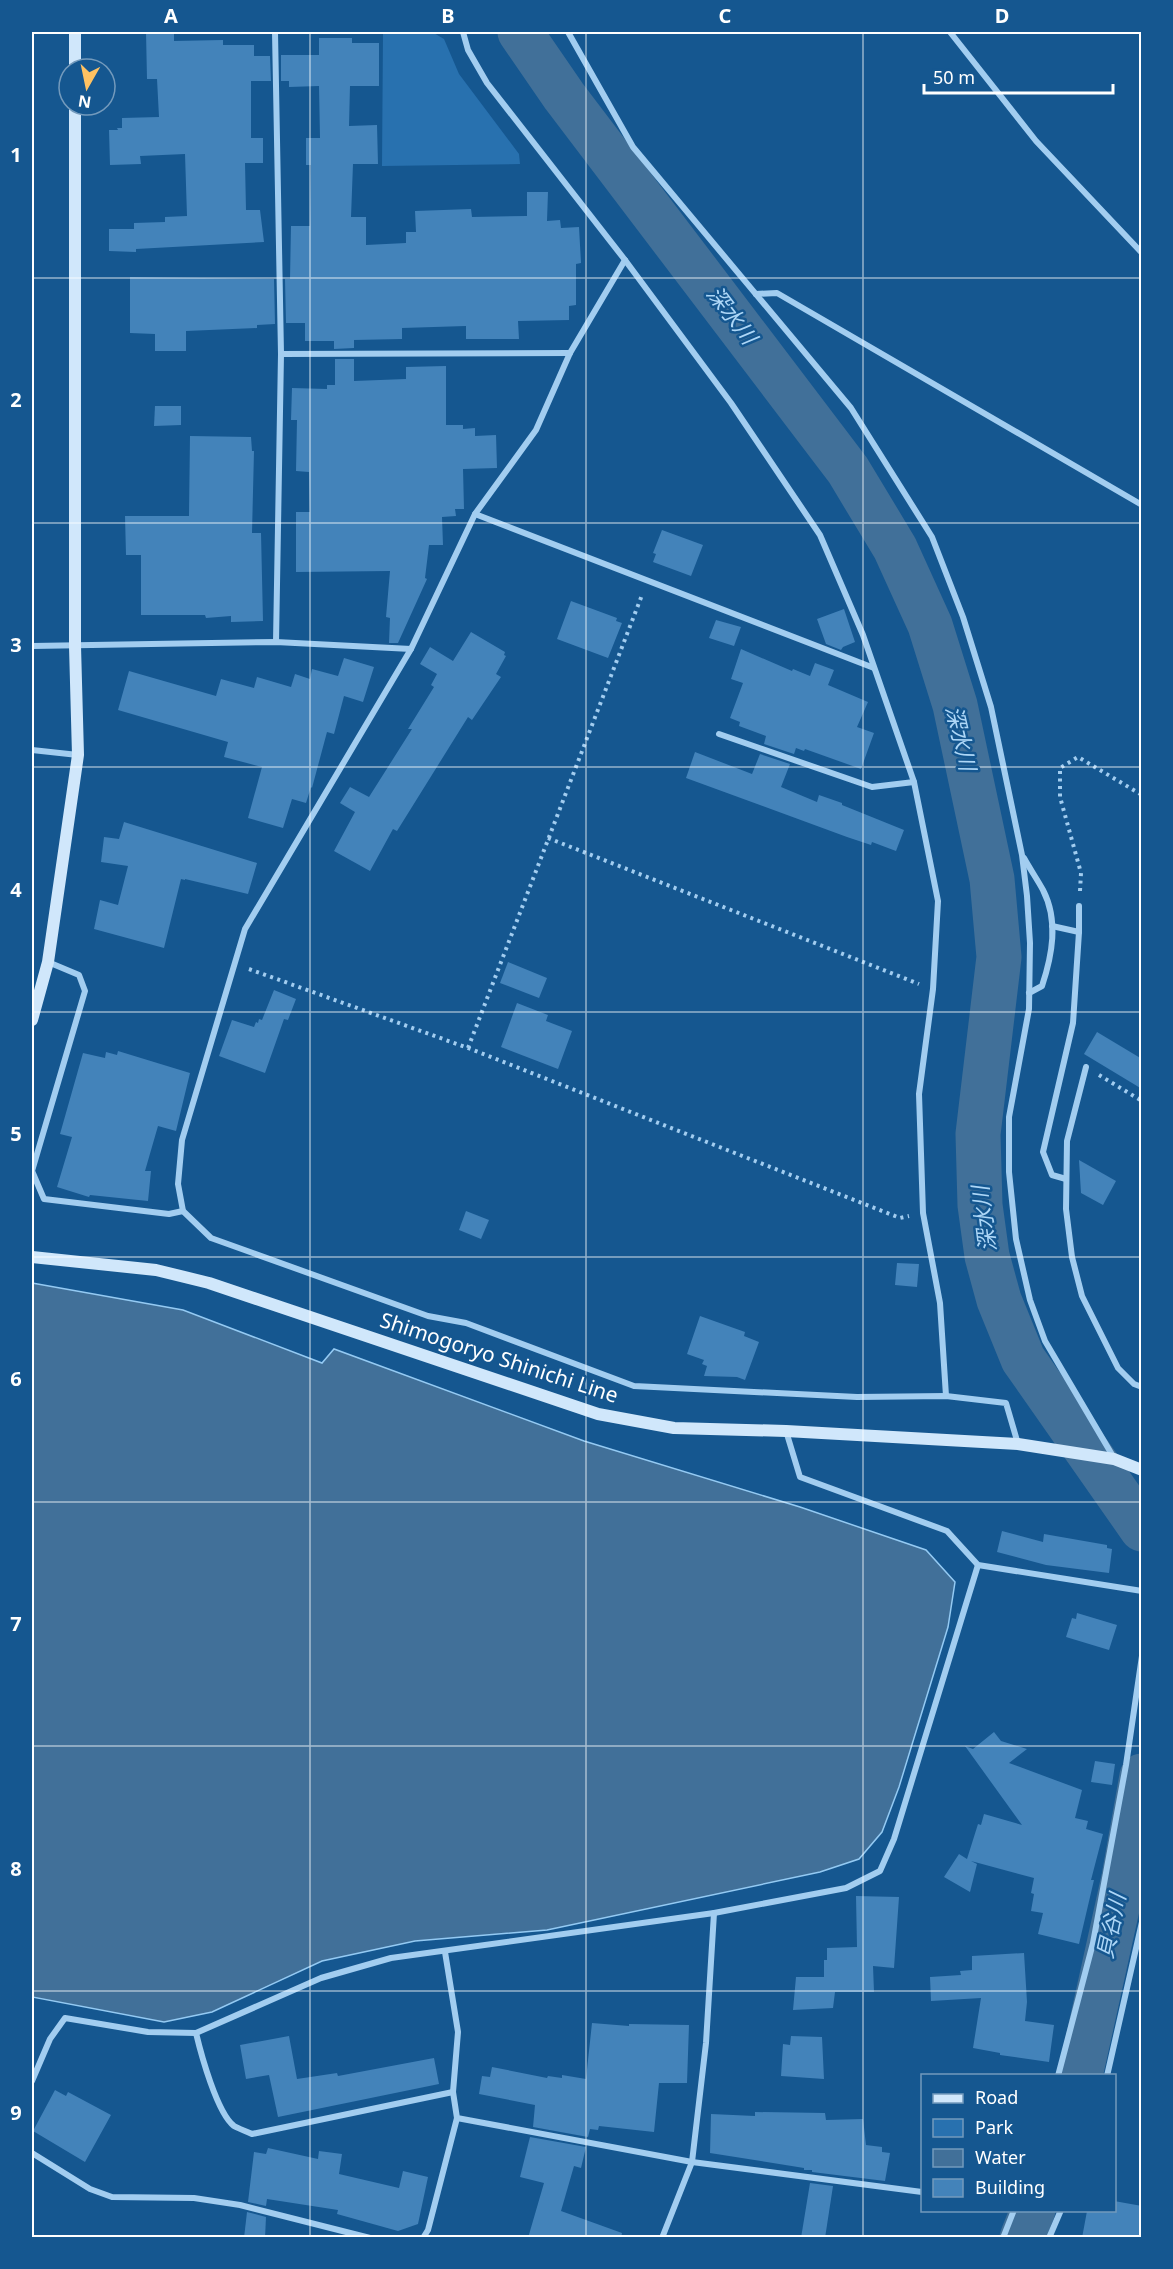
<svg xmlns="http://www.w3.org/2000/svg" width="1173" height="2269" font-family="'Noto Sans','Noto Sans JP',sans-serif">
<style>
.green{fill:#2871af}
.water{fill:#417099;stroke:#94caf3;stroke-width:1.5}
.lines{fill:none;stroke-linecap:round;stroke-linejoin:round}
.river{stroke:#417099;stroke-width:45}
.building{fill:#4383ba}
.path{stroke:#a2cdf0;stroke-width:4;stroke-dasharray:3 4.5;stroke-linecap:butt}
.street{stroke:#a2cdf0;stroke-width:6}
.secondary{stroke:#d0e7fb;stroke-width:12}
.grid{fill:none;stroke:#fff;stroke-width:1.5;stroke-opacity:0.55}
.labels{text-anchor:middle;stroke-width:5;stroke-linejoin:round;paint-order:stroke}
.street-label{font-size:21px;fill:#fff;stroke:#155790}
.water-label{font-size:22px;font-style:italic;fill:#aed7f7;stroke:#155790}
.neatline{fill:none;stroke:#fff;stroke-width:2}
.grid-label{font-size:20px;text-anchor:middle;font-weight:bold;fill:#fff}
</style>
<rect width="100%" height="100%" fill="#155790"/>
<polygon class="green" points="383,32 432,32 444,39 459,74 519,154 520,164 382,166"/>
<polygon class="water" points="32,1283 183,1310 322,1363 334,1349 584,1441 800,1507 926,1550 955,1582 948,1627 899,1787 882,1832 859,1859 820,1872 547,1930 415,1941 322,1961 212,2012 164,2022 32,1997"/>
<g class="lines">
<g class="river">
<polyline points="520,32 564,96 848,470 895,548 930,625 955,705 992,879 999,957 978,1134 980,1205 987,1256 999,1300 1023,1359 1142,1529"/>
<polyline points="1080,2076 1124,1877 1142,1776"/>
<polyline points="1022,2238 1033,2210"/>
</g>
</g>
<g class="building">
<polygon points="146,32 174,32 174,41 223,40 223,45 254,45 254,56 270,56 271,81 251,81 251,138 263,138 263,163 245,163 246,210 260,210 264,242 136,249 136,252 109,251 109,229 134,229 134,223 165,222 165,217 187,216 185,154 140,156 141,164 110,165 109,130 118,130 117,128 122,128 122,118 159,117 157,79 147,79"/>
<polygon points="319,38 352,38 352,43 379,43 379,86 350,86 349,126 377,125 378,164 353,164 351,217 366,217 366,245 406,243 406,232 416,232 415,211 471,209 472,217 527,216 527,192 548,192 547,221 560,220 561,228 579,227 581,263 576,264 576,305 569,306 569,320 518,321 519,339 466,339 466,326 402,328 402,339 354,340 354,348 334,349 334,341 305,341 305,323 286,323 285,279 290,279 291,226 310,226 311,165 306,165 306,138 320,138 319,86 289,87 289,81 281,81 281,55 319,55"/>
<polygon points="130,277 274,279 275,324 257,325 257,328 186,331 186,351 155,351 155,334 130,333"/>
<polygon points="335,359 354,359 354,381 406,379 406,367 446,366 446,425 463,425 463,429 475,428 475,436 496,435 497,468 463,469 464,509 455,509 456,516 442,517 443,545 429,545 425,578 427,579 398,643 389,643 390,618 386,617 390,571 296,572 296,512 310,512 309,472 296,471 297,420 291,420 292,388 327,389 327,385 335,385"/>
<polygon points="155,406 181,406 181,425 154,426"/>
<polygon points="190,436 251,437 252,451 254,451 252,533 261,533 263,621 231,622 231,616 206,618 205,615 141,615 141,555 126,555 125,516 189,516"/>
<polygon points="662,530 703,545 691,576 653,562 656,554 653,553"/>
<polygon points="571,601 617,618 616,621 622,623 608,658 557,639"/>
<polygon points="844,609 855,642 843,647 841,650 826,644 817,619"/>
<polygon points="716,620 741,627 734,646 709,638"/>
<polygon points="471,632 505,652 504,655 506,656 496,674 501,677 472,720 468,717 397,831 393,829 370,871 334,851 355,812 340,803 350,787 369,797 412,729 408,729 434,687 431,685 437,674 420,664 430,647 453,661"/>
<polygon points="741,649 792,671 793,669 810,676 815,663 834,670 828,685 868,702 857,727 874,733 861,769 805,749 804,751 796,748 794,754 764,744 766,736 739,726 740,722 730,718 743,683 731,679"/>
<polygon points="344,658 374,667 363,702 344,696 334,734 327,732 312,788 311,787 306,803 292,799 283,828 248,818 262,767 224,757 228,742 118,710 129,671 216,696 221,679 254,688 257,677 291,687 295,674 310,679 312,669 338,676"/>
<polygon points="695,752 752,774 760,754 790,764 781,787 817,802 819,795 842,803 842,805 904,830 896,851 872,842 871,845 847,837 686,778"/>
<polygon points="124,822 257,863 248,894 185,879 185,880 181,879 164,948 94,929 100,900 118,905 128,866 101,862 104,837 119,839"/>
<polygon points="508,962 547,978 539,998 500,983"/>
<polygon points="274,990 296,999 288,1020 284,1019 265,1073 219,1056 232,1020 254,1027 256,1022 258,1023 259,1019 262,1020"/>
<polygon points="517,1003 548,1015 546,1021 572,1031 558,1069 501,1047"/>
<polygon points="1097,1032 1142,1059 1142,1089 1084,1054"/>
<polygon points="118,1051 190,1073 176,1131 158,1126 145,1171 151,1171 148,1201 90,1195 89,1197 57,1187 72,1137 60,1134 83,1053 105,1058 106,1052 117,1055"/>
<polygon points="1079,1160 1116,1181 1103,1205 1081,1193"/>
<polygon points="466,1211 489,1220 481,1239 459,1230"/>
<polygon points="897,1263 919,1264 917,1287 895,1285"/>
<polygon points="700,1316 745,1332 744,1336 759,1342 745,1380 737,1377 704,1376 707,1366 702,1364 704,1360 687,1354"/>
<polygon points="1002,1531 1043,1542 1044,1534 1107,1545 1107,1548 1112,1549 1109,1573 1046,1565 997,1552"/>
<polygon points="1077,1613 1117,1625 1109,1650 1066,1637 1072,1618 1076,1619"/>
<polygon points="994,1732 1001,1741 1027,1749 1009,1763 1082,1790 1075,1818 1088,1821 1086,1829 1103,1834 1091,1880 1094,1880 1079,1944 1038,1934 1043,1913 1031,1911 1034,1894 1031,1893 1034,1878 971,1861 977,1864 970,1892 944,1877 959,1854 967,1859 978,1824 981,1825 984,1814 1022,1825 965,1746 973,1749"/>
<polygon points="1095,1761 1115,1764 1112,1785 1091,1782"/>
<polygon points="856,1896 899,1897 894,1968 873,1966 874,1992 835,1992 833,2008 793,2010 796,1977 824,1977 824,1960 827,1960 827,1948 857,1947"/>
<polygon points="1024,1953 1027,2002 1025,2021 1054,2025 1049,2062 1000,2055 1000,2053 973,2048 981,1998 931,2001 930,1977 961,1975 960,1971 972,1970 972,1956"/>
<polygon points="592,2023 629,2026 629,2024 689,2025 687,2083 659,2083 654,2132 599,2126 598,2130 590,2129 588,2137 533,2127 535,2105 479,2094 482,2076 490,2077 492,2067 547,2078 548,2076 562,2078 562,2075 586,2079"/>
<polygon points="289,2036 297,2079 337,2073 338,2076 434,2058 439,2084 278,2117 269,2075 246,2079 240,2045"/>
<polygon points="791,2036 822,2037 824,2079 781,2076 783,2044 790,2045"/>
<polygon points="55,2090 66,2096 68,2092 111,2115 85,2162 33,2131"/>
<polygon points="755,2112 825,2113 826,2120 863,2119 866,2145 882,2147 882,2152 890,2153 885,2181 812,2172 812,2170 804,2170 804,2168 710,2153 711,2114 755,2116"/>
<polygon points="530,2137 586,2147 581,2168 574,2166 561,2211 622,2233 621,2238 528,2238 544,2183 520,2177"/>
<polygon points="268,2148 318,2159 319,2151 342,2154 339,2174 399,2188 403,2171 428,2177 418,2224 398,2231 337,2214 338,2210 267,2199 266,2206 248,2202 254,2152 266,2154"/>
<polygon points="810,2183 833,2186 825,2238 801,2238"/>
<polygon points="1114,2201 1142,2206 1142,2238 1082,2238 1087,2211 1114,2211"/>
<polygon points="247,2212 266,2217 265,2238 244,2238"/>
</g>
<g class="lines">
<g class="path">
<polyline points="548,838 919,984"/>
<polyline points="1080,891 1081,873 1060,797 1060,768 1078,757 1142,795"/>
<polyline points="249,969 468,1048 900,1218 909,1216"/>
<polyline points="468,1048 642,595"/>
<polyline points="1099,1075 1142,1101"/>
</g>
<g class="street">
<polyline points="275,32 281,354 276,642"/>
<polyline points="463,32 468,50 487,83 625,260 731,403 820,535 863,635 914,782 938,901 933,989 919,1094 923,1213 940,1303 946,1396"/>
<polyline points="568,32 633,147 851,408 932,537 963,617 991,707 1022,855 1027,896 1030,943 1029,1009 1009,1117 1009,1172 1016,1239 1030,1300 1045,1341 1114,1458"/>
<polyline points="950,32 1036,141 1142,253"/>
<polyline points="756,294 777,293 1142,505"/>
<polyline points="281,354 570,353"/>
<polyline points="475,514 874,668"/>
<polyline points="32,646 276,642 411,649 475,514 536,430 570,353 625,260"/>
<polyline points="411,649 245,929 182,1140 178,1184 183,1211 211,1238 428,1316 466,1323 634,1386 857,1397 946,1396 1006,1403 1018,1444"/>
<polyline points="719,734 872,787 914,782"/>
<polyline points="32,750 78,755"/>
<path d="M1024,858C1030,869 1037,879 1043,890C1059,921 1052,956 1042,986L1029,993"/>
<polyline points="1079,906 1079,932"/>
<polyline points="1052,926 1079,932 1073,1023 1043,1152 1052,1175 1066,1179"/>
<polyline points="48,962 79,975 85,991 32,1171 44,1199 169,1214 183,1211"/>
<polyline points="1086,1067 1067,1141 1066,1209 1072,1257 1082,1296 1118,1368 1134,1384 1142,1387"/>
<polyline points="786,1431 800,1477 947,1531 978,1565 1142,1591"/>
<polyline points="445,1952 458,2032 453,2092 457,2118 692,2162 922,2192"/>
<path d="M196,2033C201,2054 217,2113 234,2126C239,2129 246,2131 252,2134L453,2092"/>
<polyline points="1058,2076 1093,1943 1126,1765 1142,1656"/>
<polyline points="1107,2076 1142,1922"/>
<polyline points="32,2081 50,2039 65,2018 148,2032 196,2033 321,1978 391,1958 714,1913 846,1888 880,1871 894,1839 978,1565"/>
<polyline points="32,2153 90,2189 112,2197 194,2198 240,2205 370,2238"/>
<polyline points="423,2238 428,2230 457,2118"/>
<polyline points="662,2238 692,2162 706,2043 714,1913"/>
<polyline points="1003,2238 1014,2210"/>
<polyline points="1049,2238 1061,2210"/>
</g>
<g class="secondary">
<polyline points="75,32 75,69"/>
<polyline points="32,1020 48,962 78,755 75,646 75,105"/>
<polyline points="32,1257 156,1270 209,1283 598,1414 674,1428 786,1431 1018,1444 1114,1459 1142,1470"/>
</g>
</g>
<path class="grid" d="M310,32V2238M586,32V2238M863,32V2238M32,278H1142M32,523H1142M32,767H1142M32,1012H1142M32,1257H1142M32,1502H1142M32,1746H1142M32,1991H1142"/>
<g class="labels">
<g class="street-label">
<text transform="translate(499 1358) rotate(18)" y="7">Shimogoryo Shinichi Line</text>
</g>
<g class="water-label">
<text transform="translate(732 315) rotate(53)" y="8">深水川</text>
<text transform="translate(961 738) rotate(77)" y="8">深水川</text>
<text transform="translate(984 1219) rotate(-97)" y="8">深水川</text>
<text transform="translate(1111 1926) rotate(-78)" y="8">貝谷川</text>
</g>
</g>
<rect width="1173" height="2269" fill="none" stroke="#155790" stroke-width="66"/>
<rect x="921" y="2074" width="195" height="138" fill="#155790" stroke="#739abc" stroke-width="1.5"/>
<rect x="933" y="2094" width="30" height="9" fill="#d0e7fb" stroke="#739abc" stroke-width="1.5"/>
<text x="975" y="2104" font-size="18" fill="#ffffff">Road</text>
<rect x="933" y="2119" width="30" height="18" fill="#2871af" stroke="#739abc" stroke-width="1.5"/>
<text x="975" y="2134" font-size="18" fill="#ffffff">Park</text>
<rect x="933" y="2149" width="30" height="18" fill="#417099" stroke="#739abc" stroke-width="1.5"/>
<text x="975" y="2164" font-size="18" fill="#ffffff">Water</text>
<rect x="933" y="2179" width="30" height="18" fill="#4383ba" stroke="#739abc" stroke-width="1.5"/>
<text x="975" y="2194" font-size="18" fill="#ffffff">Building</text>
<g transform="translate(87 87) rotate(189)"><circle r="28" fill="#155790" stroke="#739abc" stroke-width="1.5"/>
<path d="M0-4.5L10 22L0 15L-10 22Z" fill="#ffc262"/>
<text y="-9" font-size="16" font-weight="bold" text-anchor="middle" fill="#ffffff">N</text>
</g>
<path d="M924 84v9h189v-9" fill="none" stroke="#ffffff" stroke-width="3"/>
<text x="933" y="84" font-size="18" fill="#ffffff" stroke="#155790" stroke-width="4.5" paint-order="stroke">50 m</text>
<rect x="33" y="33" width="1107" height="2203" class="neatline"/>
<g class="grid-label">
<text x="171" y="23">A</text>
<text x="448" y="23">B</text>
<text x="725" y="23">C</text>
<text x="1002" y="23">D</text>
<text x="16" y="162">1</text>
<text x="16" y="407">2</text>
<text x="16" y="652">3</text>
<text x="16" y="897">4</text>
<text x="16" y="1141">5</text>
<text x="16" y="1386">6</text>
<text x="16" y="1631">7</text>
<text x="16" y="1876">8</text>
<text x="16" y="2120">9</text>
</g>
</svg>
